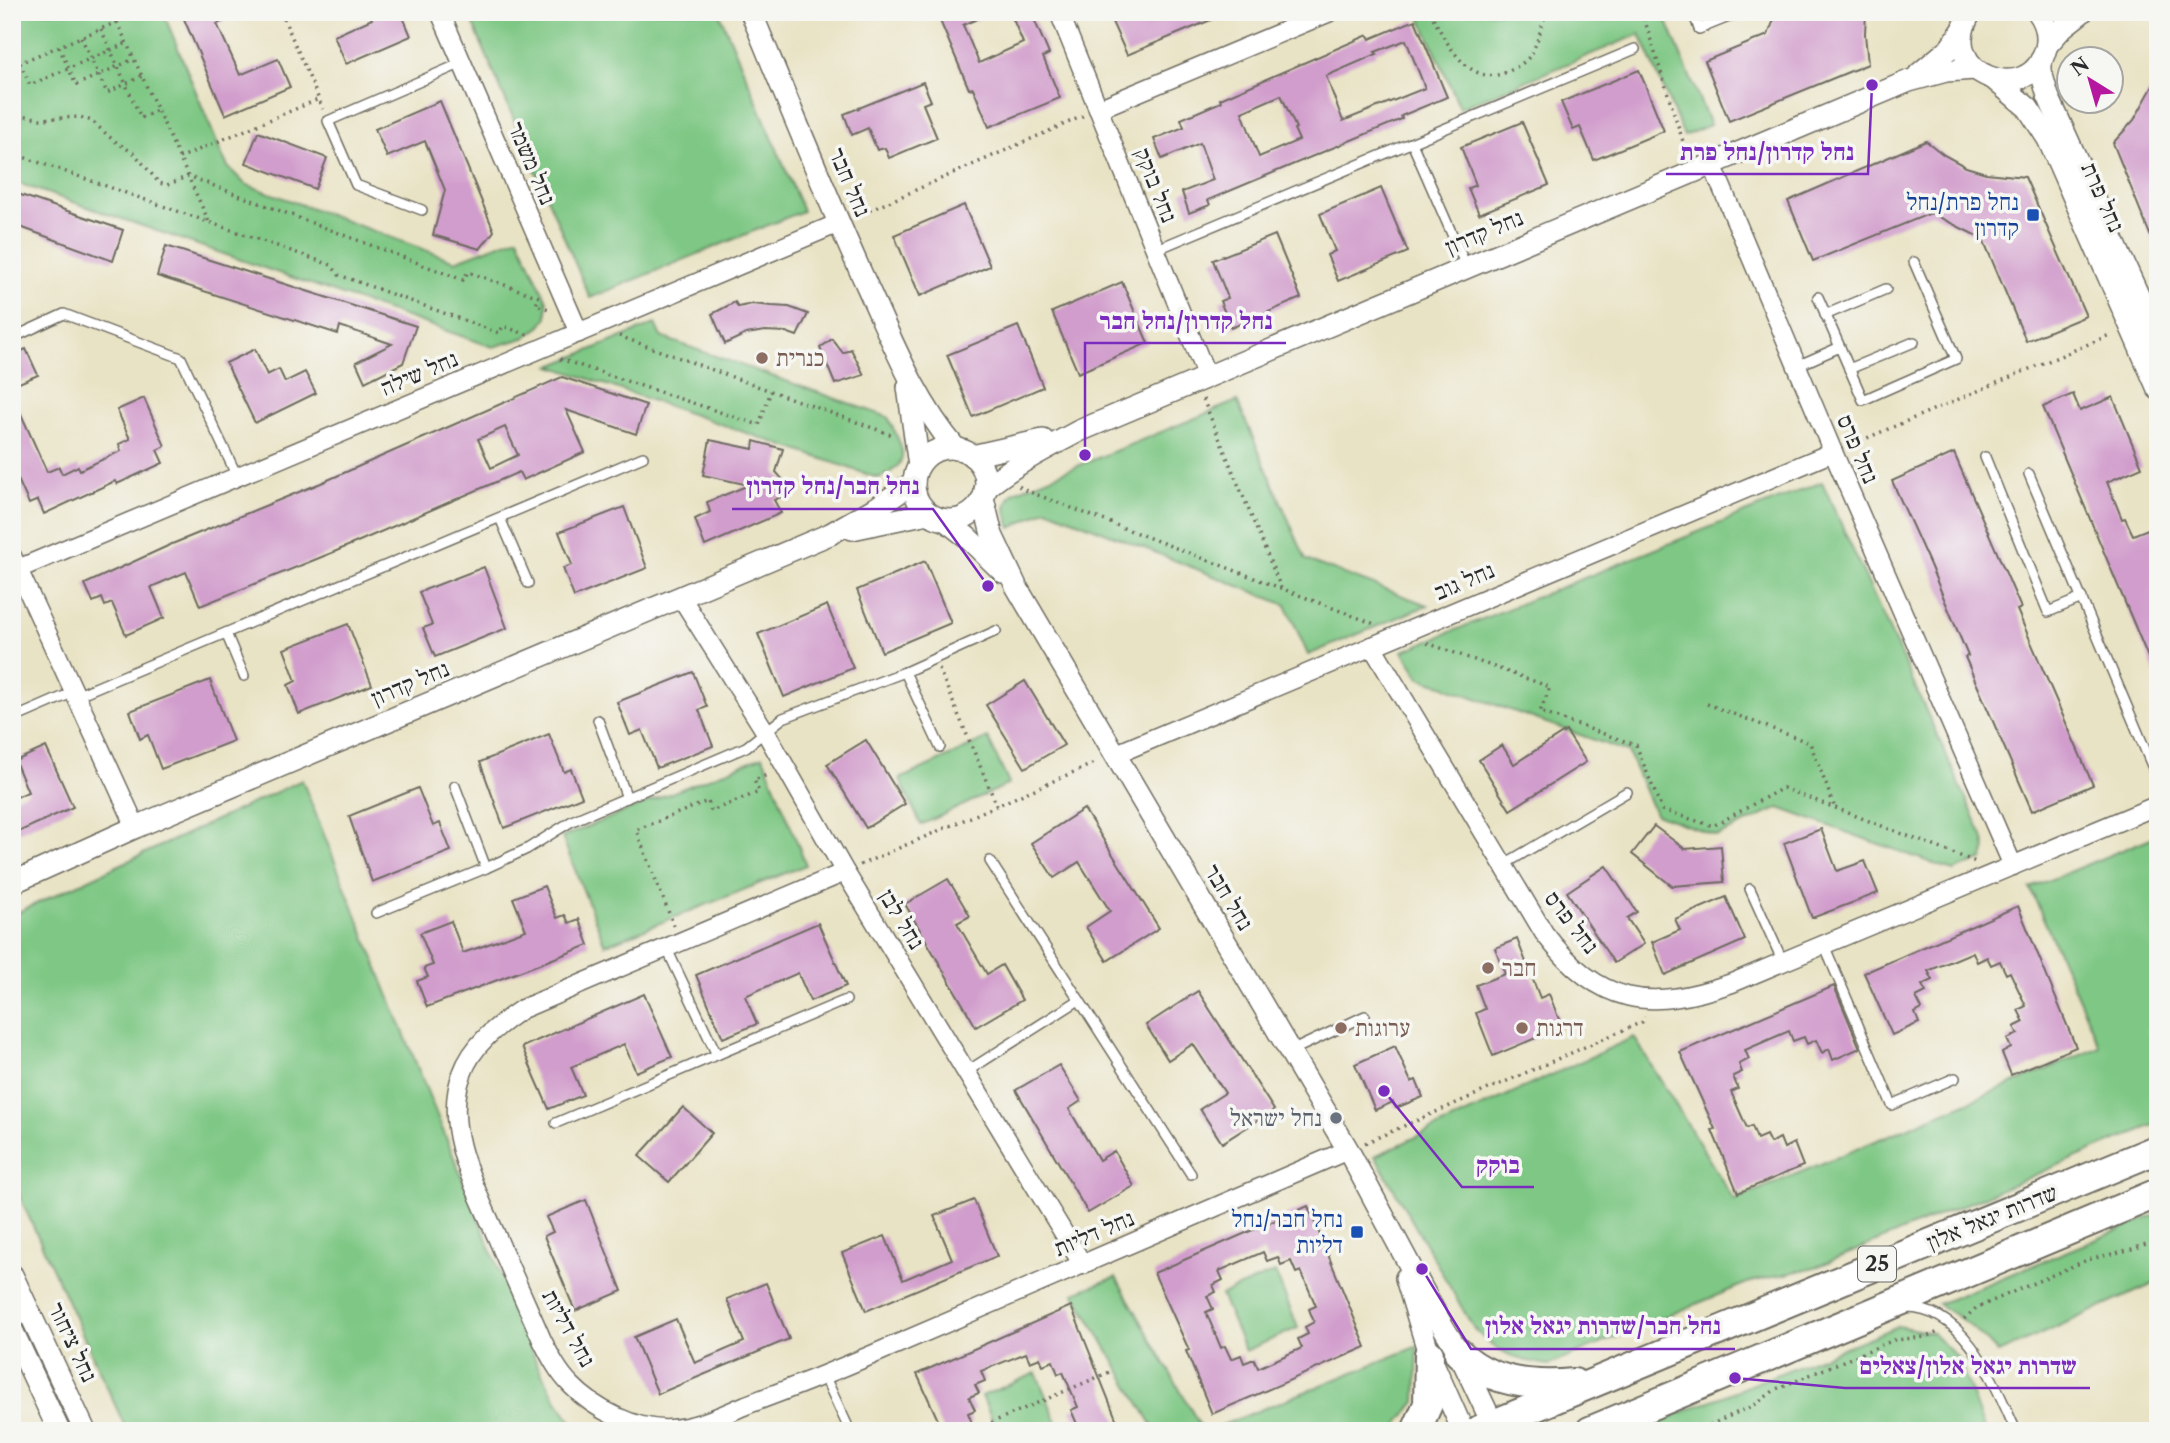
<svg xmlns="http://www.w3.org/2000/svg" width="2170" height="1443" font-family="'Libre Caslon Text','Frank Ruhl Libre',serif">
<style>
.green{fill:#7ec784;stroke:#547958;stroke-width:2}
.building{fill:#d19dcc;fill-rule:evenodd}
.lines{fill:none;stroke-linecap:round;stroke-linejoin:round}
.service-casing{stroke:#6e6b61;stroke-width:12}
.minor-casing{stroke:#6e6b61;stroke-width:21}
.tertiary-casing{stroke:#6e6b61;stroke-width:24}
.trunk-casing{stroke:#6e6b61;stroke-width:32}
.path{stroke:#6e6b61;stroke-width:3.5;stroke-dasharray:2 5;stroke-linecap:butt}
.service{stroke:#fff;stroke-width:9}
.minor{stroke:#fff;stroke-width:18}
.tertiary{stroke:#fff;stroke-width:21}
.trunk{stroke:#fff;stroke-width:28}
.transit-dot{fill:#1a4fb4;stroke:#f6f6f2;stroke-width:2.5}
.education-dot{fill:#8d6e63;stroke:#f6f6f2;stroke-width:2.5}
.worship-dot{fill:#6b7280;stroke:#f6f6f2;stroke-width:2.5}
.labels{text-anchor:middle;stroke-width:7;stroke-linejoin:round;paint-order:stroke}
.shield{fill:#f6f6f2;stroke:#686867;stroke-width:2}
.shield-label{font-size:21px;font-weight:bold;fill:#2b2b2b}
.street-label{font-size:23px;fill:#2b2b2b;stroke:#f6f6f2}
.transit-label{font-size:23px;fill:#164399;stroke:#f6f6f2;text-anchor:end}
.education-label{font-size:23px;fill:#785e54;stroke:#f6f6f2;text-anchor:start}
.worship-label{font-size:23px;fill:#5b616d;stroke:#f6f6f2;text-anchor:end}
.leader{fill:none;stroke:#7b2cbf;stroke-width:2.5}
.callout-dot{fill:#7b2cbf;stroke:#f6f6f2;stroke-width:2.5}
.callout-label{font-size:24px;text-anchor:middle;font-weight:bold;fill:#7b2cbf;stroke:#f6f6f2;stroke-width:7;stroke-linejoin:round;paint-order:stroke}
</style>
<rect width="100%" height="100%" fill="#f6f6f2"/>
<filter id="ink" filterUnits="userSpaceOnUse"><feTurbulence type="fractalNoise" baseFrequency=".0143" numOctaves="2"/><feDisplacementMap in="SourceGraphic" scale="14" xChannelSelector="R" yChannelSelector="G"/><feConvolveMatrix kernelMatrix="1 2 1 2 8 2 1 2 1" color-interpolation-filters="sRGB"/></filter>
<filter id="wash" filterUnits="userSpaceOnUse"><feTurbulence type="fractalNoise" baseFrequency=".00686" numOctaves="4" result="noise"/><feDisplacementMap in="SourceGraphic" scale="28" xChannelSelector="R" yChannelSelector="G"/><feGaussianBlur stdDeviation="1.57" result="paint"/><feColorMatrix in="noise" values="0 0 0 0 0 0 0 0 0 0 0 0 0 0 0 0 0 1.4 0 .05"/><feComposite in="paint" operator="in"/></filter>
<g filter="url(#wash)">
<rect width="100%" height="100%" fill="#e9e3c5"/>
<g class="green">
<polygon points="23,12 163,12 222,155 228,167 245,184 455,261 518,237 547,301 547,317 541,326 524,338 493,347 12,181 12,17"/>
<polygon points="468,12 719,12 803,211 590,298"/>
<polygon points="1418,12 1663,12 1710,125 1684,136 1640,34 1460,108"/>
<path d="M655,324L661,337L888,417C901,447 916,463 878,478L551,366Z"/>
<path d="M1237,401L1306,560L1428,605L1308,655L1286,605L1047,509L1011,528C1006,512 1002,506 1014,492Z"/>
<polygon points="1822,482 1983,836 1986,848 1983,859 1954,871 1779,808 1717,836 1655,814 1628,752 1420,678 1403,651"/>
<polygon points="988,738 1009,784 921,825 900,779"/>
<polygon points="763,756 806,865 605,945 562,837"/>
<polygon points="302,780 537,1364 557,1401 579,1431 127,1431 12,1180 12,915"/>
<path d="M2158,835V1123L1819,1266L1747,1283L1549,1365C1511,1359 1502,1356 1474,1329L1375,1156L1634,1037L1734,1200L2100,1047L2030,888Z"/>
<path d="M2158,1214V1282L1998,1353C1980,1332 1962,1318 1938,1304Z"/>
<polygon points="1275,1272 1298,1328 1245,1351 1221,1295"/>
<polygon points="1116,1277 1203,1431 1156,1431 1074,1293"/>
<polygon points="1898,1326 1932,1333 1958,1358 1985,1431 1635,1431"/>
<polygon points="1418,1346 1416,1402 1394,1429 1389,1431 1208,1431"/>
<polygon points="1036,1373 1060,1429 997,1431 982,1396"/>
</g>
<g id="blocks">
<g class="building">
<polygon points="181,12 242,12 217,24 240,75 278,59 290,87 225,115"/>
<polygon points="369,12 401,12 411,36 346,64 334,36 372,19"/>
<polygon points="946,12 993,12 963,25 979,63 1023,43 1010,12 1031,12 1049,54 1043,57 1060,98 989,127 973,88 969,89 938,16"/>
<polygon points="1134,12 1230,12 1127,55 1112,22"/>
<polygon points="1777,12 1866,12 1865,34 1868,64 1729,121 1705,61 1768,35"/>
<path d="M1415,20L1447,97L1401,116L1402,119L1208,200L1210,205L1189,213L1182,192L1213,180L1200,143L1162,159L1154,139L1184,127L1181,119L1221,102L1220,99L1368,35L1370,39ZM1406,40L1425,88L1343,121L1326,76L1377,54L1375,52ZM1281,95L1296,128L1294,129L1299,140L1259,157L1242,112Z"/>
<polygon points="1639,70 1664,131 1594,160 1580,127 1573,130 1561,102"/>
<polygon points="2158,77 2158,252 2157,252 2113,143 2134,120"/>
<polygon points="923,82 931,101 923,104 937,138 889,158 885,148 877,150 868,128 852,135 844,114"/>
<polygon points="440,101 494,231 480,249 433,235 445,190 425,141 387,157 375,129"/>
<polygon points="1522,122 1549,185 1479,214 1468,188 1476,185 1461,147"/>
<polygon points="258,132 327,158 315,189 246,163"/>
<polygon points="1926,141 1944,155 1966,167 1986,173 2025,177 2086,316 2026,341 1983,239 1931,213 1813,261 1788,201"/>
<polygon points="1381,188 1408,252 1338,281 1327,255 1335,251 1320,214"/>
<polygon points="12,192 123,230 113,261 12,224"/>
<polygon points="964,205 990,266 920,296 894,235"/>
<polygon points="1275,235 1301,298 1231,328 1220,301 1228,298 1213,260"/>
<polygon points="166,246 416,326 403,363 365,382 356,362 392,344 340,326 338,334 157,276"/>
<polygon points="1122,282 1148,343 1078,373 1052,312"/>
<polygon points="735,302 738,307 752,304 772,306 789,307 808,314 797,336 786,332 765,331 746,334 725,344 712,314"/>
<polygon points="1018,326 1043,387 973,417 947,355"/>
<polygon points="832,339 843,353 851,349 864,375 835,384 820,348"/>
<polygon points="26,349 38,375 12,386 12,355"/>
<polygon points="255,349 267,375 279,369 285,382 305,372 316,393 255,423 226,363"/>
<path d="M562,377L646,405L636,434L566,410L585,452L523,480L519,472L334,552L200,606L186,572L151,587L164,618L126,635L112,603L105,606L102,598L93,602L85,584L172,544L321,483ZM505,427L518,455L491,468L478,439Z"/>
<polygon points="12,394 47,472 59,467 62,474 78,466 80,470 121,451 119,444 130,439 117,410 144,398 165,446 157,450 163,463 117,484 115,481 44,514 38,500 29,504 12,466"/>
<polygon points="2073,394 2080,411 2113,397 2142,467 2107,482 2122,519 2125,518 2133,535 2158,525 2158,681 2043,407"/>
<polygon points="710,440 753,449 754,441 783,449 776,472 785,482 783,496 774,500 781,513 705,546 695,519 710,512 707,502 749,485 703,475"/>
<polygon points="1954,453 2021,608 2017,610 2093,785 2032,811 1965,657 1968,656 1930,565 1892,481"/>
<polygon points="624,507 647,568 574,597 563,568 572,565 559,532"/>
<polygon points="925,561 951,623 882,652 857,590"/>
<polygon points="484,567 507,628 435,657 423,628 432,625 419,592"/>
<polygon points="827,605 853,668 784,697 758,634"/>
<polygon points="348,624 372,685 299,714 288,685 296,681 284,649"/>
<polygon points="693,672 707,707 699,710 713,746 657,768 642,730 630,735 617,702"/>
<polygon points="210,680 233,741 161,769 148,735 140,739 130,711"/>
<polygon points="1025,681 1064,745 1025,768 986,705"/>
<polygon points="1566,731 1586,762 1510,810 1479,760 1502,745 1514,764"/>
<polygon points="549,734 564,772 571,769 582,797 504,828 480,762"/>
<polygon points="866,740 905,804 866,828 827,764"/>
<polygon points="46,747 73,807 16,833 12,825 12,799 28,792 15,761"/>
<polygon points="418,788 433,826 440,823 451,851 372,882 349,816"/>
<polygon points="1084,809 1159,928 1107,961 1086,927 1110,911 1079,862 1054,878 1031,843"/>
<polygon points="1654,826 1685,849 1721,846 1724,882 1672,886 1632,854"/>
<polygon points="1821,829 1837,871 1865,861 1878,893 1812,918 1784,843"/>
<polygon points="1606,866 1637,912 1627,918 1644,944 1614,963 1567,892"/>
<polygon points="948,879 970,916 957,923 987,974 1002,965 1022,1000 976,1027 905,904"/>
<polygon points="544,886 557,918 565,915 569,923 579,919 589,945 427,1007 417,981 428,977 424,968 433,965 420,933 451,921 463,953 483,946 526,930 513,898"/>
<polygon points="1726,897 1745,940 1665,975 1652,942 1680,930 1675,919"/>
<polygon points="2018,906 2076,1047 2011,1075 2002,1053 2011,1048 2007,1039 2018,1034 2014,1027 2024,1022 2018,1010 2026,1006 2010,972 2006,974 2000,961 1991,965 1987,957 1977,962 1973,952 1928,971 1933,980 1922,985 1926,992 1916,997 1922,1009 1915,1013 1919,1023 1892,1035 1864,973"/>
<polygon points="818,923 846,986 810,1001 798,973 745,996 757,1024 723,1038 696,975"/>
<polygon points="1517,939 1540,998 1549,994 1562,1027 1493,1056 1476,1013 1485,1009 1476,985 1505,974 1495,948"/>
<polygon points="1834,986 1860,1048 1833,1060 1829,1049 1822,1053 1816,1040 1807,1044 1804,1037 1793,1041 1789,1031 1745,1050 1749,1059 1739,1064 1742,1072 1733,1076 1738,1089 1731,1092 1747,1128 1752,1126 1757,1139 1766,1135 1770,1143 1780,1138 1784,1148 1794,1143 1803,1166 1738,1193 1712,1130 1715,1129 1680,1052"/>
<polygon points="1198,991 1274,1110 1222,1143 1200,1109 1225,1093 1193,1044 1168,1060 1146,1025"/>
<polygon points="644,994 672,1057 636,1072 624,1044 571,1067 583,1095 549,1109 522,1047"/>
<polygon points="1395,1046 1411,1082 1416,1080 1423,1097 1396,1108 1393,1102 1375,1110 1355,1064"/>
<polygon points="1059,1065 1081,1101 1069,1109 1099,1160 1114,1151 1134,1186 1088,1213 1016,1090"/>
<polygon points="683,1107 712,1133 669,1182 639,1156"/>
<polygon points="586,1200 622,1291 575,1311 544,1236 553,1232 546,1217"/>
<polygon points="974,1200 997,1256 866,1311 842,1253 885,1236 903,1280 952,1259 934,1216"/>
<path d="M1308,1206L1366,1347L1212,1414L1186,1351L1189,1350L1154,1273ZM1263,1252L1267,1261L1278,1257L1281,1265L1291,1261L1296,1273L1301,1271L1316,1306L1309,1309L1314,1322L1305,1327L1308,1334L1298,1339L1302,1348L1258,1368L1254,1359L1244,1363L1241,1355L1231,1359L1225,1346L1221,1348L1206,1312L1213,1309L1207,1296L1216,1292L1213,1285L1223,1280L1219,1271Z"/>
<polygon points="766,1283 789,1339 658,1394 634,1337 676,1319 695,1363 744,1342 727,1299"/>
<polygon points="1071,1306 1121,1431 1080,1431 1071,1410 1078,1407 1063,1372 1058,1374 1053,1361 1043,1365 1040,1358 1030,1362 1026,1353 981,1371 985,1381 975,1385 979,1393 969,1397 975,1410 968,1413 972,1423 956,1431 943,1431 917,1374"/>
</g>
</g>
</g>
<g filter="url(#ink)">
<use href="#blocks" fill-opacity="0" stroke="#6e6b61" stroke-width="2"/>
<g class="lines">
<defs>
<g id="service">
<polyline points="1693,12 1699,29 1741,12"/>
<polyline points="1412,143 1466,266"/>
<polyline points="422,210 356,185 328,121 462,63"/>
<polyline points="1155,250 1635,49"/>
<polyline points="1818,297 1863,400 1956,359 1914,262"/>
<polyline points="1825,315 1886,289"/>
<polyline points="12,338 64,314 181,358 237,476"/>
<polyline points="1797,366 1840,347"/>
<polyline points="1849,369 1914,342"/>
<polyline points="1985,457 2048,612 2082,598"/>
<polyline points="2029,474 2158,780"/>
<polyline points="500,518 528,583"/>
<polyline points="226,633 244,676"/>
<polyline points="905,672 940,747"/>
<polyline points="76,696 643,457"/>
<polyline points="12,719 74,692"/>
<polyline points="598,720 627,798"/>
<polyline points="455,786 486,868"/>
<polyline points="990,861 1191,1174"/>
<polyline points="1503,865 1627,792"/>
<polyline points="1750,889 1783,962"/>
<polyline points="376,913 486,868 527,849 572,821 746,747 783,718 905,672 996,631"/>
<polyline points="1824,945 1892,1105 1955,1078"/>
<polyline points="666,947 717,1055"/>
<polyline points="1291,1051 1365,1016"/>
<polyline points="966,1072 1079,1000"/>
<polyline points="556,1123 846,1000"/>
<path d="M1906,1308C1967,1308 1995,1385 2016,1431"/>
<polyline points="824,1375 850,1431"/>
</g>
<g id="minor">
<polyline points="440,12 579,333"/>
<polyline points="1059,12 1207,377"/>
<polyline points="1098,109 1330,12"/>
<polyline points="1712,164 1833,452 2013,866"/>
<polyline points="12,556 136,827"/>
<polyline points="18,569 839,223"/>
<polyline points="681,597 765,731 845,872 1083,1265"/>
<path d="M1372,646L1544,933C1600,1006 1648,1012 1732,983L2158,805"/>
<polyline points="1114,755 1833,452"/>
<path d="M845,872L522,1009C498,1025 472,1045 462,1074C441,1130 478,1192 499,1242C513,1275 528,1308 542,1340C550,1356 558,1372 571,1385C594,1409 636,1431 670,1429C697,1428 722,1415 746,1405C789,1389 832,1372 874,1354C1032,1287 1190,1219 1348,1150"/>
</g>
<g id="tertiary">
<path d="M751,12C789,104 826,196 867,286C893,343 915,400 956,449"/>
<path d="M1971,12C1932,74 2031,110 2046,48C2049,35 2046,23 2038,12"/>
<polyline points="2047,45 2063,27 2082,12"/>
<polyline points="2041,60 2041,72 2048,96 2158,339"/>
<polyline points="1919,74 1950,48 1962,31"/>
<polyline points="1995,80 2028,108 2048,139 2158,389"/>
<polyline points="908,387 919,466"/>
<circle cx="950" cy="484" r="36"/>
<polyline points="972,456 1043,440"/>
<path d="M985,489C1014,464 1046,449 1079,431L1909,81L1946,71L1975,69"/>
<polyline points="983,498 992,535 1016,586 1348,1150 1439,1320 1459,1353 1496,1431"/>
<polyline points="945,520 967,537 1003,572"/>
<polyline points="852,529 928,513"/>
<polyline points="12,883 136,827 830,534 879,506 914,482"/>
<polyline points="12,1275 85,1431"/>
<polyline points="1406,1278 1429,1354 1463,1431"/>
<polyline points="12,1330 59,1431"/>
</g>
<g id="trunk">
<path d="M1459,1353C1489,1383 1533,1387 1574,1383"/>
<polyline points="1416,1431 1428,1404 1429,1354"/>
<polyline points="1477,1431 2158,1149"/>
<polyline points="1590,1431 2158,1193"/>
</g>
</defs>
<use href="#service" class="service-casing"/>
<use href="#minor" class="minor-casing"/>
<use href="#tertiary" class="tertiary-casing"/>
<use href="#trunk" class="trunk-casing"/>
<g class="path">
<polyline points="281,12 323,109"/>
<path d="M1430,12C1446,42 1470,92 1511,70C1519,66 1528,60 1532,53C1538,40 1542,26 1546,12"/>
<polyline points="1642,12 1687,154"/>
<polyline points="117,22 209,222"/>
<polyline points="101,29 141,118 158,110"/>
<polyline points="81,37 107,93 142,76"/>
<polyline points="59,47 76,85 134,59"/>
<polyline points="20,63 30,85 127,43"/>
<polyline points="12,66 141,12"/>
<polyline points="12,113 41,119 80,117 92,121 113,140 135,154 159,183 167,185 188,176 463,280 468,272 539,297 536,305 549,309"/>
<polyline points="12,153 331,265 339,275 499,333 503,326 528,335"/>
<polyline points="179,158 319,99"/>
<polyline points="857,216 1083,116"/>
<polyline points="619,336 895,436"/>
<polyline points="560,359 759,425 771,391"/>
<polyline points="1203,399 1281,588"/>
<polyline points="1848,446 2112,334"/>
<polyline points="1019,486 1022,489 1377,625"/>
<polyline points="1427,643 1550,687 1540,712 1636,745 1662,810 1713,826 1783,788 1976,862"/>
<polyline points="939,669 997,806"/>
<polyline points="1707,704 1810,743 1835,808"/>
<polyline points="860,865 1097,762"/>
<polyline points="674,926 636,830 708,801 711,811 759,792 754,780 770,774"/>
<polyline points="1365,1143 1642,1022 1645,1017"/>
<polyline points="1964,1319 1976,1308 2087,1260 2136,1248 2158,1239"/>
<polyline points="972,1431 1112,1371"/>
<polyline points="1697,1431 1756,1404 1776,1389 1894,1340 1926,1337 1939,1332"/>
</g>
<use href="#service" class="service"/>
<use href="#minor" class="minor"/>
<use href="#tertiary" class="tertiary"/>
<use href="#trunk" class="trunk"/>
</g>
</g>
<g class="transit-dot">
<rect x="2026" y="208" width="14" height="14" rx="3.5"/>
<rect x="1350" y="1225" width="14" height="14" rx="3.5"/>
</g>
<g class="education-dot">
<circle cx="762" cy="358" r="7"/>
<circle cx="1488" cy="968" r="7"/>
<circle cx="1341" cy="1028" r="7"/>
<circle cx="1522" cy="1028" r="7"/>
</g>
<circle class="worship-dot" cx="1336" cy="1118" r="7"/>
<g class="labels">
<rect class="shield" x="1858" y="1246.5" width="38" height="35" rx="5"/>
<g class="shield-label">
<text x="1877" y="1271">25</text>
</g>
<g class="street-label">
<text transform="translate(532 163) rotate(67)" y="8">נחל משמר</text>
<text transform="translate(850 182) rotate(67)" y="8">נחל חבר</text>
<text transform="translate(1156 185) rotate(68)" y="8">נחל בוקק</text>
<text transform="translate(2103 197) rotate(66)" y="8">נחל פרת</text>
<text transform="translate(1484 232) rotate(-23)" y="8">נחל קדרון</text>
<text transform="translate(419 373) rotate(-23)" y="8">נחל שילה</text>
<text transform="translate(1858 449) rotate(67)" y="8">נחל פרס</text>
<text transform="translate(1464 581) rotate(-23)" y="8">נחל גוב</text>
<text transform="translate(410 683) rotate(-23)" y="8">נחל קדרון</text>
<text transform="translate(1229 897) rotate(59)" y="8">נחל חבר</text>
<text transform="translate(902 919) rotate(59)" y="8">נחל לבן</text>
<text transform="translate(1572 922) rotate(52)" y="8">נחל פרס</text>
<text transform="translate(1992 1217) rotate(-22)" y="8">שדרות יגאל אלון</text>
<text transform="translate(1094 1233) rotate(-23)" y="8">נחל דליות</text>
<text transform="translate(569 1328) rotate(61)" y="8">נחל דליות</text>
<text transform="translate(73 1342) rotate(65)" y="8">נחל ציחור</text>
</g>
<g class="transit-label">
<text x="2019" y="210">נחל פרת/נחל<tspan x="2019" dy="26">קדרון</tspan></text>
<text x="1343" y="1227">נחל חבר/נחל<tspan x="1343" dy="26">דליות</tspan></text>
</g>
<g class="education-label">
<text x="776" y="366">כנרית</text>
<text x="1502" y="976">חבר</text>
<text x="1355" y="1036">ערוגות</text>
<text x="1536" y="1036">דרגות</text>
</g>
<g class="worship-label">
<text x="1322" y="1126">נחל ישראל</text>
</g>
</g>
<path class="leader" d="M1872 85L1868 174H1666M1085 455L1085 343H1286M988 586L933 509H732M1384 1091L1462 1187H1534M1422 1269L1471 1349H1735M1735 1378L1845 1388H2090"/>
<g class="callout-dot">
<circle cx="1872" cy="85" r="7"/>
<circle cx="1085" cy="455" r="7"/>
<circle cx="988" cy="586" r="7"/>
<circle cx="1384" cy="1091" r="7"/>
<circle cx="1422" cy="1269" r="7"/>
<circle cx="1735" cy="1378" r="7"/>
</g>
<g class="callout-label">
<text x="1767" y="160">נחל קדרון/נחל פרת</text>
<text x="1186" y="329">נחל קדרון/נחל חבר</text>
<text x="833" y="494">נחל חבר/נחל קדרון</text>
<text x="1498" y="1173">בוקק</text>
<text x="1603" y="1334">נחל חבר/שדרות יגאל אלון</text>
<text x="1968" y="1374">שדרות יגאל אלון/צאלים</text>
</g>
<rect width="2170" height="1443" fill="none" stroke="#f6f6f2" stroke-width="42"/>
<g transform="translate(2090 80) rotate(323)"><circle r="33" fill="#f6f6f2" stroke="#a5a5a2" stroke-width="2"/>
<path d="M0-5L12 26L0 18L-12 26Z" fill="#b5179e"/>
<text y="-10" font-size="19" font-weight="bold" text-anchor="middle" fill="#2b2b2b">N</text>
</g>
</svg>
